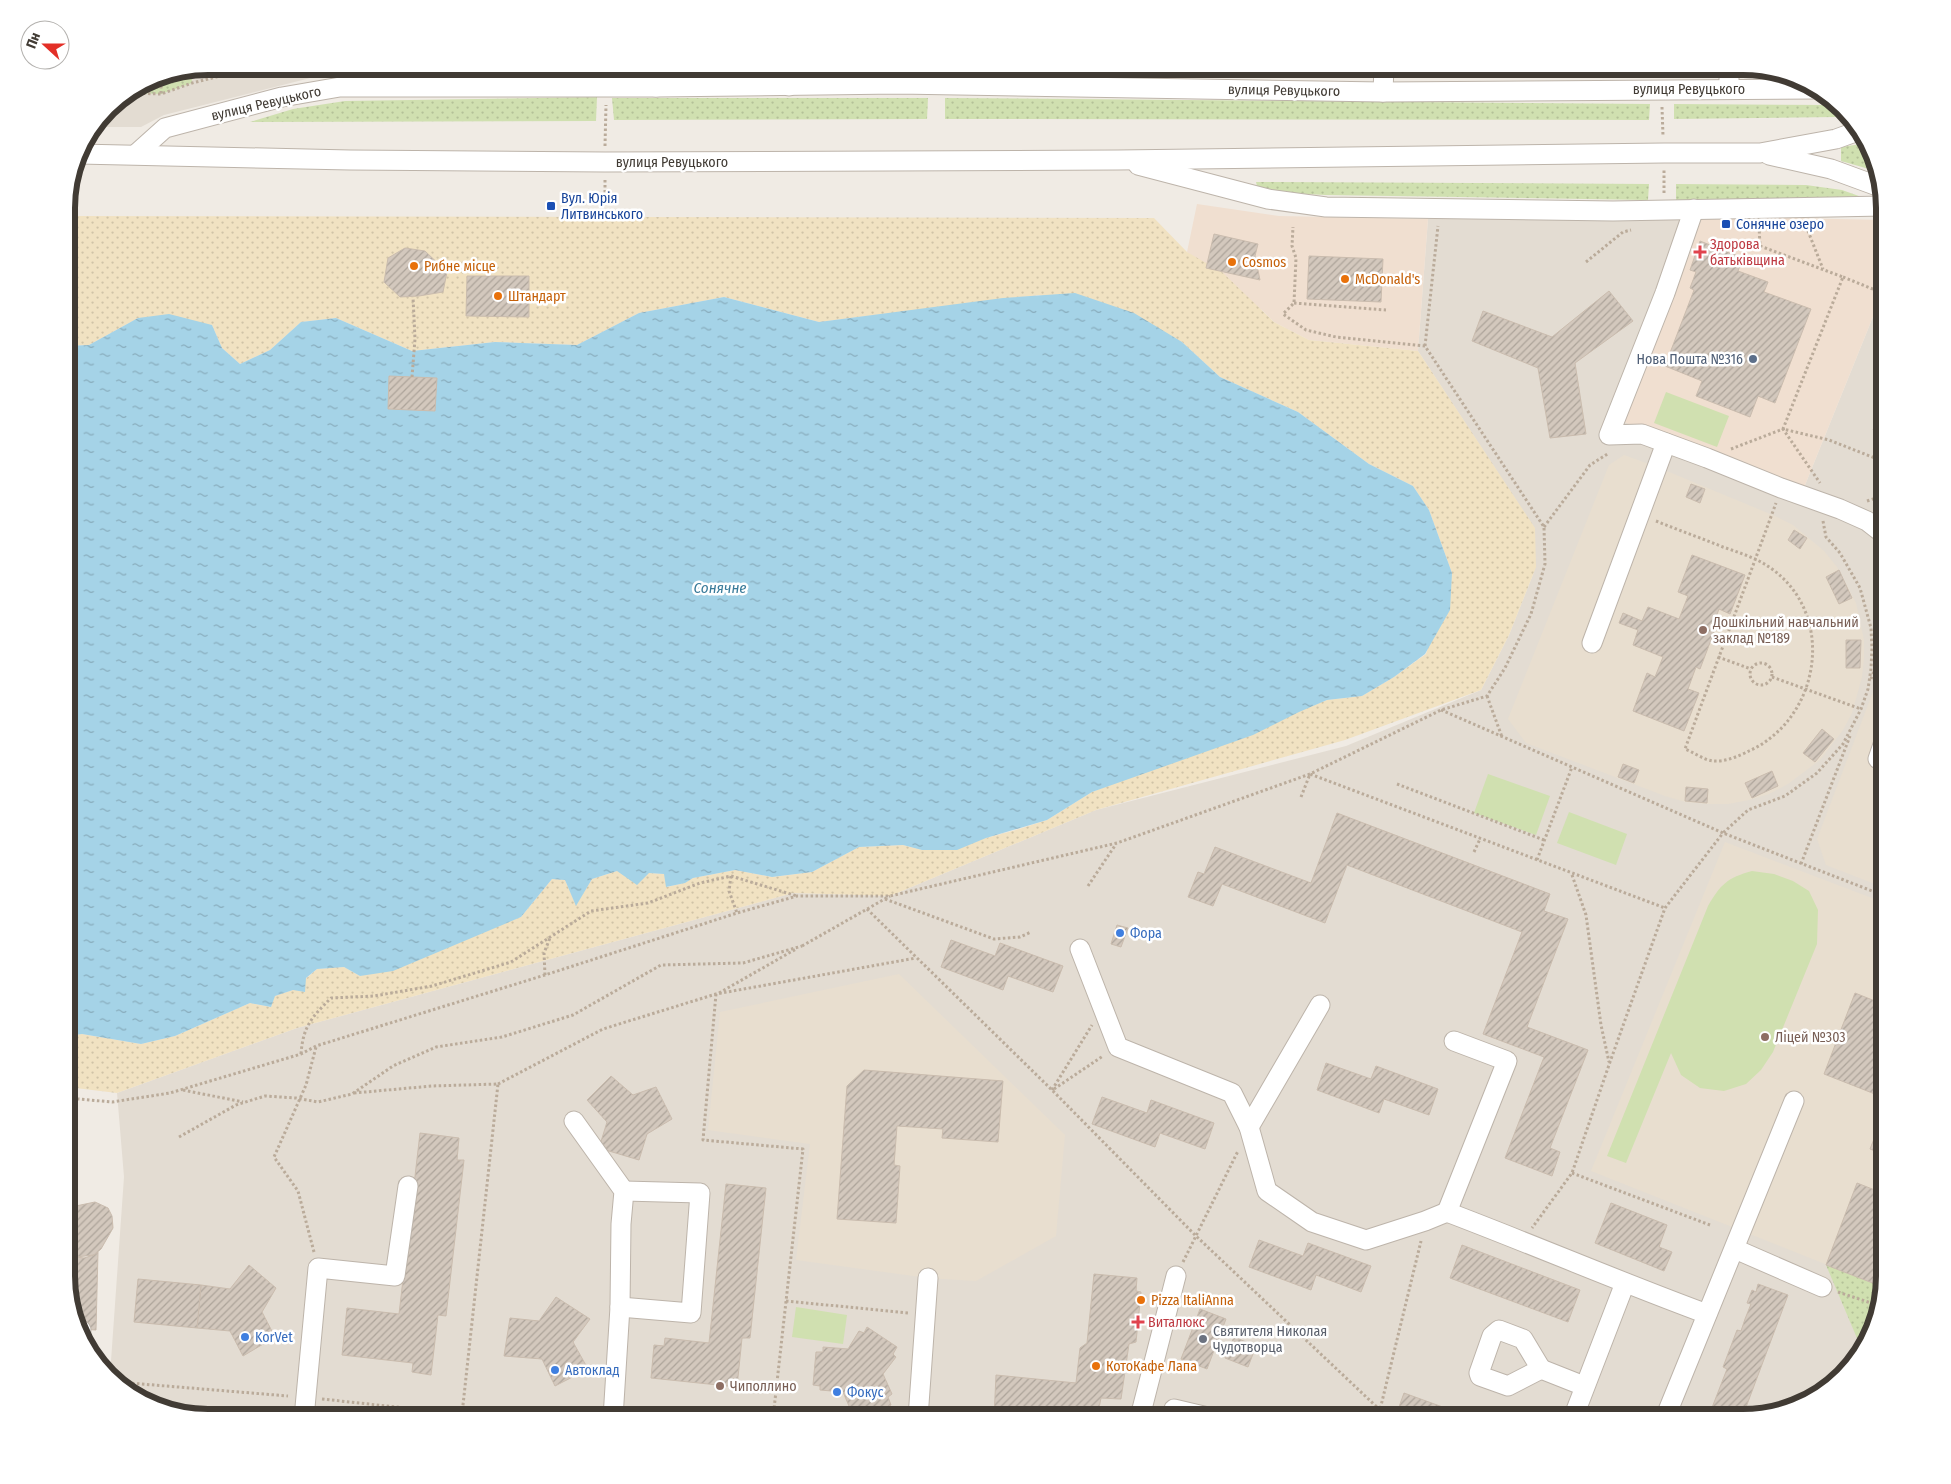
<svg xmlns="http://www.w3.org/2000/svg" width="1951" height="1484" font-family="'Fira Sans Condensed',sans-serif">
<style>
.residential{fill:#e3dcd2}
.commercial{fill:#f0dfd0}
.education{fill:#e8decf}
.grass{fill:url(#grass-dots)}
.sand{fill:url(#sand-dots)}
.green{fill:#d0e0b0}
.water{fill:url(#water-ripples);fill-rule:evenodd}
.building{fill:url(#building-hatch);stroke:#cabcae}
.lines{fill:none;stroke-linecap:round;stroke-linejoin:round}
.minor-casing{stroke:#bdb4aa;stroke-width:21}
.path{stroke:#baab9a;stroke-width:3;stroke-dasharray:2.5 2.5;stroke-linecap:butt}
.minor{stroke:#fff;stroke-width:19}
.transit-dot{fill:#1a4fb4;stroke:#fff;stroke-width:2}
.health-dot{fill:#e0444e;stroke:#fff;stroke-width:2}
.food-dot{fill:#e8710a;stroke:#fff;stroke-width:2}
.service-dot{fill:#5c6f8a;stroke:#fff;stroke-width:2}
.education-dot{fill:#8d6e63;stroke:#fff;stroke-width:2}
.shop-dot{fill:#3f7fe0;stroke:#fff;stroke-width:2}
.worship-dot{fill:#6b7280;stroke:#fff;stroke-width:2}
.labels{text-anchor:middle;stroke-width:5;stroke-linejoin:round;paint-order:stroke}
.street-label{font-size:14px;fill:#413b34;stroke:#fff}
.transit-label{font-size:14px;fill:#164399;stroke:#fff;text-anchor:start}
.health-label{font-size:14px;fill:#be3a42;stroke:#fff;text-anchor:start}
.food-label{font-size:14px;fill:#c56008;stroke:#fff;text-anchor:start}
.service-label{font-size:14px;fill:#4e5e75;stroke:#fff;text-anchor:end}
.education-label{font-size:14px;fill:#785e54;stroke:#fff;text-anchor:start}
.shop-label{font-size:14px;fill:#366cbe;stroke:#fff;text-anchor:start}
.worship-label{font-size:14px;fill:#5b616d;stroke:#fff;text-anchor:start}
.water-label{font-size:15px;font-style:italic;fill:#387a99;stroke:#fff}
.rim{fill:none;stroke:#413b34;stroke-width:6}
</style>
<defs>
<pattern id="grass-dots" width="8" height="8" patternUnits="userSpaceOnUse" patternTransform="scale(1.25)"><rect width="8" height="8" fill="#d0e0b0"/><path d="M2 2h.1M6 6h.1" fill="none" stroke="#b4c198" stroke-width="1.8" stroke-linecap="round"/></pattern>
<pattern id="sand-dots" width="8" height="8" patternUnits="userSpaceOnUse" patternTransform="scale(1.25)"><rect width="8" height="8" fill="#f1e2c2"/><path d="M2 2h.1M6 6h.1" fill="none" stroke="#d0c3a7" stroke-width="1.8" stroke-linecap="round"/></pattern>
<pattern id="water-ripples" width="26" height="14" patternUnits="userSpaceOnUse" patternTransform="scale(1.25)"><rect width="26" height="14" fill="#a5d3e7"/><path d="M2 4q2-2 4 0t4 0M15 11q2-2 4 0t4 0" fill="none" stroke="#88acbc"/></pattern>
<pattern id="building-hatch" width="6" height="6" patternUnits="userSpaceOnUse" patternTransform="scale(1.25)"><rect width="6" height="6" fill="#d3c8bd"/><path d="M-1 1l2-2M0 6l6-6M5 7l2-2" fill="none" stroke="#ada49a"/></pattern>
</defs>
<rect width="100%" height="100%" fill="#f0ebe4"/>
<g class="residential">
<polygon points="208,66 1481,66 1481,73 330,73 164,115 141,127 95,127 114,102 154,77"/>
<polygon points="1724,66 1743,66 1791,75 1724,77"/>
<polygon points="1616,214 1698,216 1803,490 1885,287 1885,1276 1877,1322 1855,1362 1805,1403 1743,1418 269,1418 155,1406 122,1388 110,1375 124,1177 117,1093 297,1028 793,893 890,896 1096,810 1346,746 1481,690 1509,635 1534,572 1535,529 1418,351 1428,219"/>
</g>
<g class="commercial">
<polygon points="1481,66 1724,66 1724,77 1481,73"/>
<polygon points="1197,204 1279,216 1428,219 1418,351 1309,340 1274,322 1263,311 1187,252"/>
<polygon points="1698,216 1885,220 1885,287 1803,490 1621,421"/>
</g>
<g class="education">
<polygon points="1624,455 1657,467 1775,516 1793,525 1824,551 1837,567 1856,603 1864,640 1864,658 1862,677 1852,713 1843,730 1820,760 1788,784 1769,794 1749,800 1728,804 1707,804 1686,802 1665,796 1526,743 1508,719 1609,465"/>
<polygon points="1885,660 1885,888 1826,865 1817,839"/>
<polygon points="1725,842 1885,903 1885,1276 1883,1287 1591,1171"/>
<polygon points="899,974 1065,1135 1056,1236 976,1281 928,1278 796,1260 810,1144 708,1130 720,1012"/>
</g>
<g class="grass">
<polygon points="192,69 192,83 161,94 128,93 154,77"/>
<polygon points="597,97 596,121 250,122 293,109 345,101"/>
<polygon points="612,98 928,98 927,119 614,120"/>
<polygon points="945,98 1650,104 1649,120 945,119"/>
<polygon points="1674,104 1837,105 1845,115 1836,117 1674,119"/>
<polygon points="1868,143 1870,146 1876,171 1841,161 1841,147"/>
<polygon points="1256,182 1649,184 1648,200 1325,195 1288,193 1257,186"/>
<polygon points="1676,184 1806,185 1842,190 1873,201 1676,200"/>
<polygon points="1826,1265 1883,1287 1877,1322 1862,1350"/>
</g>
<polygon class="sand" points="67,216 1154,218 1187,252 1222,272 1274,322 1309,340 1418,351 1535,528 1536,567 1509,635 1481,690 1345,740 1096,810 890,896 793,893 297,1028 117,1093 67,1087 67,1036 82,1034 141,1044 175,1036 250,1003 271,1007 274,996 293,990 317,969 344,967 360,976 521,917 552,879 565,880 576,905 592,879 617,871 665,874 667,887 684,883 693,878 735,870 772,877 812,872 859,847 903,845 922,850 986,838 1016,830 1047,820 1092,792 1327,700 1362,696 1394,677 1426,654 1452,573 1429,510 1413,486 1369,464 1298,412 1220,377 1182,342 1039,295 819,322 724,297 639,313 577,345 495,342 412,351 336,318 301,322 270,350 240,364 222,348 212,325 138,318 89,345 67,346"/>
<g class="green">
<polygon points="1666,392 1729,416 1717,447 1654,423"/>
<polygon points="1488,774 1550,796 1536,835 1474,813"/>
<polygon points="1569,812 1627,834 1616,865 1557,843"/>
<path d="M1752,871L1774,874L1793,881L1809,891L1818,910L1817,944L1773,1052L1761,1070L1746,1084L1724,1091L1700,1088L1681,1075L1671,1053L1626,1163L1607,1156L1708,906C1721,884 1727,878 1752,871Z"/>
<polygon points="796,1307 847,1315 843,1344 792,1337"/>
</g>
<path class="water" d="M1075,293L1134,313L1182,342L1220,377L1298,412L1369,464L1413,486L1429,510L1452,573L1450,610L1425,654L1394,677L1362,696L1327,700L1299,712L1253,735L1092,792L1047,820L986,838L957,850H922L903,845L859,847L812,872L772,877L735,870L693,878L685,883L666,887L664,874L649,873L637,885L617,871L592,879L576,906L565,880L552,879L521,917L393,971L360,976L344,967L317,969L306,978L305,992L293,990L275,996L271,1007L250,1003L175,1036L141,1044L82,1034L67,1036V346L89,345L138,318L169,314L212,325L222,348L240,364L270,350L301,322L336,318L412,351L495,342L577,345L639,313L724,297L819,322L1003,298ZM390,376L435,411L388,409Z"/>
<g class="building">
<polygon points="1214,234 1258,244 1255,256 1260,280 1206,268"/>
<polygon points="1700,241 1743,258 1738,271 1768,282 1764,292 1811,309 1775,403 1758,396 1750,417 1696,396 1702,381 1665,366 1694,290 1690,288 1696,272 1690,270"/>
<polygon points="405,248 425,251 447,272 443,292 419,296 400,297 384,282 388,258"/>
<polygon points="1309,256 1383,259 1381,302 1307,299"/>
<polygon points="467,276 529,276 529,317 466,316"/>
<polygon points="1609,291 1633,321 1575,363 1586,434 1550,438 1538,368 1472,341 1483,311 1552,337"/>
<polygon points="389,376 437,378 435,411 388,409"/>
<polygon points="1885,401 1885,435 1873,430"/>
<polygon points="1691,484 1705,489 1700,503 1686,497"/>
<polygon points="1794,530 1807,538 1800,549 1788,540"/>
<polygon points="1692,555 1745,575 1730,614 1719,609 1711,630 1714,632 1700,669 1696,667 1688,689 1699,693 1684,731 1633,711 1647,673 1655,677 1663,657 1633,645 1638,630 1619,623 1623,613 1642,621 1648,607 1679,619 1688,596 1678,592"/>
<polygon points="1839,570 1852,598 1839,604 1826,577"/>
<polygon points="1846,640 1861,640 1860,668 1846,668"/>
<polygon points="1822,729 1834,739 1815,762 1803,753"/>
<polygon points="1623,764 1639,770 1634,783 1618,777"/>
<polygon points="1772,771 1778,786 1752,798 1745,783"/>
<polygon points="1686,787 1708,789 1707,803 1685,801"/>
<polygon points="1337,813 1550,894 1544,911 1568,919 1527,1027 1588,1050 1550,1148 1560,1152 1552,1176 1505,1158 1544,1057 1483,1034 1522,932 1347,865 1325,923 1222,884 1213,906 1188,897 1198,872 1204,874 1215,847 1311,883"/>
<polygon points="1117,925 1128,928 1121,947 1111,944"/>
<polygon points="951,940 995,956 1000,943 1063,966 1053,992 1008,976 1003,990 941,967"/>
<polygon points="1855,993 1885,1005 1885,1098 1824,1074"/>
<polygon points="1326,1063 1371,1079 1376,1066 1438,1089 1429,1115 1384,1099 1379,1113 1317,1090"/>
<polygon points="864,1070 1003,1081 998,1142 942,1138 943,1129 897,1126 894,1165 900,1166 896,1223 837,1219 847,1086"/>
<polygon points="611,1076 633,1095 656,1087 672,1119 647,1134 639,1160 599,1148 607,1122 587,1100"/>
<polygon points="1102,1097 1147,1113 1151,1100 1214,1123 1205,1149 1160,1133 1155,1147 1092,1124"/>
<polygon points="1885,1111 1885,1155 1870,1149"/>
<polygon points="420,1133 459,1138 457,1160 464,1160 446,1316 438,1315 431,1375 412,1372 413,1363 342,1355 347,1308 399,1314"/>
<polygon points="1857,1183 1885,1194 1885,1276 1883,1287 1826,1265"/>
<polygon points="726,1184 766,1188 750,1338 742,1338 737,1387 651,1378 654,1345 664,1346 665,1338 709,1343"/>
<polygon points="67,1187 72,1187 71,1207 95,1202 108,1208 112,1216 113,1228 101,1249 94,1255 76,1257 74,1312 67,1285"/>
<polygon points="1611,1203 1667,1225 1659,1247 1672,1252 1664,1271 1595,1243"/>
<polygon points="1259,1240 1303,1256 1308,1243 1371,1266 1361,1292 1316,1275 1311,1290 1249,1267"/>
<polygon points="1462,1245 1580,1290 1568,1322 1450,1278"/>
<polygon points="98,1252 96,1330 78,1329 75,1316 76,1257 84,1258 94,1255"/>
<polygon points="249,1265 276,1288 262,1312 275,1337 243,1356 230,1331 197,1328 201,1285 230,1289"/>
<polygon points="1094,1274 1137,1278 1136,1291 1141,1292 1136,1342 1129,1344 1121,1399 1101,1398 1099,1408 1079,1407 1079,1416 1071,1416 1070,1418 994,1418 996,1375 1076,1383 1080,1348 1087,1343"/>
<polygon points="138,1279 201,1285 197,1328 134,1322"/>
<polygon points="1758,1284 1788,1295 1742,1418 1708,1418 1727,1369 1723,1367 1737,1330 1741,1331 1745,1319 1751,1304 1747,1303 1752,1290 1756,1292"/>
<polygon points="556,1297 590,1319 573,1342 588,1369 555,1386 542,1359 504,1356 510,1318 539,1321"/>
<polygon points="1200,1309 1226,1319 1207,1369 1181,1359"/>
<polygon points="867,1327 897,1347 893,1354 896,1357 883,1374 892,1394 888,1397 891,1405 862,1418 858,1418 856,1412 852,1413 843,1392 820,1390 820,1386 813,1385 816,1352 823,1352 823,1347 848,1349 859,1331 864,1333"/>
<polygon points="1234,1337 1256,1346 1248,1367 1225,1358"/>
<polygon points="1404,1393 1462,1414 1472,1418 1395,1418"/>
</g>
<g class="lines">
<defs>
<g id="minor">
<polyline points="789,86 789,66"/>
<polyline points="656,87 656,66"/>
<polyline points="1729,89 1729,66"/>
<polyline points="1383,92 1384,66"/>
<polyline points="79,154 350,160 605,162 1118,160 1664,153 1760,153 1836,139 1858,131"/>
<polyline points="136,154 165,128 282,97 340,87 656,87 898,84 1383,92 1817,89"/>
<polyline points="1769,155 1831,169 1880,187"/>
<polyline points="1138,165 1268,199 1326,207 1613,211 1884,206"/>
<polyline points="1694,209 1665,293 1609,435 1642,434 1707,458 1781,488 1840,509 1867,521 1885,535"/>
<polyline points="1592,643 1666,443"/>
<polyline points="1878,759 1885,739"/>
<path d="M1080,949L1118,1047L1232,1093L1249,1127L1267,1191L1312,1222L1366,1240L1425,1221L1447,1212C1534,1245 1620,1282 1707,1314"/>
<polyline points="574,1121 624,1191 621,1224 620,1307 613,1418"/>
<polyline points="1249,1127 1320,1005"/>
<polyline points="1447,1212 1507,1061 1454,1041"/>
<polyline points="1735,1249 1822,1287"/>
<polyline points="620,1307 691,1313 700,1193 624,1191"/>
<polygon points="1499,1330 1523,1339 1541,1369 1508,1386 1480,1376 1479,1373 1492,1336"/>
<polyline points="80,1336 81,1330"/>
<polyline points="1541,1369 1584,1386"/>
<polyline points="1174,1409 1212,1418"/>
<polyline points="304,1418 318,1268 395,1276 408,1186"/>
<polyline points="918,1418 928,1278"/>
<polyline points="1137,1418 1142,1409 1176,1276"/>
<polyline points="1573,1418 1625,1283"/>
<polyline points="1665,1418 1794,1101"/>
</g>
</defs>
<use href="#minor" class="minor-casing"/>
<g class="path">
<polyline points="161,76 161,94"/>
<polyline points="128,93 161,94 192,83 261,66"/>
<polyline points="1662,107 1663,136"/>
<polyline points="605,146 606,105"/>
<polyline points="605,180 605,199"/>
<polyline points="1664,193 1664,169"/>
<polyline points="1759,226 1760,246 1843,277 1783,429 1829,440 1885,462"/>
<polyline points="1806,226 1823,269"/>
<polyline points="1586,262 1623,232 1631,230"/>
<polyline points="1843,277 1885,294"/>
<polyline points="1294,303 1386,310"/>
<polyline points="1425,346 1438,226"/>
<polyline points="412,377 415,339 413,297"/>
<polyline points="1731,449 1783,429 1820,483"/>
<polyline points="1867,501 1885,495"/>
<path d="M1656,521C1678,530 1701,538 1723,547C1740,553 1757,558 1772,569C1837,616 1820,719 1749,751C1739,756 1725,762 1713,761C1704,760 1693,752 1685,749C1715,667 1746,585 1776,503"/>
<polyline points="1823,521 1826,537 1840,553 1860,588 1871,628 1872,648 1871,669 1868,689 1861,709 1843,744 1817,773 1785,796 1748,810 1723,833 1885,896"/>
<polyline points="1544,527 1590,465 1609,453"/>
<polyline points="1718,657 1751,669"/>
<circle cx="1761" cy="674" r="11"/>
<polyline points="1772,677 1861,709"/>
<polyline points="1871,679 1885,641"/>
<polyline points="1487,696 1502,737"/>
<polyline points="1441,710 1723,833 1665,908 1610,1062 1572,1173 1532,1228"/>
<polyline points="1397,784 1544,840"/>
<polyline points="1301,797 1310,774 1665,908"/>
<polyline points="1474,852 1480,839"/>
<polyline points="1537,860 1572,767"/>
<polyline points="1801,864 1850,736"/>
<polyline points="1572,875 1586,915 1601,1025 1609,1062"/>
<polyline points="731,876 729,891 737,913"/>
<polyline points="1088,886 1116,844"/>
<polyline points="885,899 994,939 1020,937 1031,932"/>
<polyline points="867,909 1052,1090 1196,1236 1380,1410"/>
<polyline points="802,946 890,896"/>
<polyline points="545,975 544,953 550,938"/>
<polyline points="719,993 796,949"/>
<polyline points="716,994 703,1140 803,1149 773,1418"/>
<path d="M301,1054C303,1026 312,1017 331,998L374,996L432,986L511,962L591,911L648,903L700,883L731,876L797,896"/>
<polyline points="498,1084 603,1029 716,994 916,958"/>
<polyline points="1054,1089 1103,1056"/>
<polyline points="183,1090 243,1102"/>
<polyline points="1052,1090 1092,1025"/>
<polyline points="354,1093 432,1086 498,1084 462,1414"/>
<polyline points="67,1098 112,1102 170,1093 301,1054 316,1046 545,975 737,913 797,896 890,896 1117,843 1310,774 1441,710 1487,696 1505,668 1531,614 1545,564 1544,527 1425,346 1336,337 1306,330 1283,314 1294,303 1296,258 1292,246 1293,227"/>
<polyline points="179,1137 236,1105 265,1096 296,1098 318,1102 352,1094 393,1066 436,1047 502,1037 573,1015 661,965 743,963 802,946"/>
<polyline points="1572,1173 1710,1225"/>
<polyline points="314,1252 298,1191 274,1157 306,1085 316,1047"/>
<polyline points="1183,1262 1238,1151"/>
<polyline points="1838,1292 1880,1306"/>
<polyline points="786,1301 909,1313"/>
<polyline points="117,1382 288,1396"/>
<polyline points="322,1399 498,1418"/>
<polyline points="1378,1418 1421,1241"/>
</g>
<use href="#minor" class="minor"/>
</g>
<g class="transit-dot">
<rect x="546" y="201" width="10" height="10" rx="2.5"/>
<rect x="1721" y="219" width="10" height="10" rx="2.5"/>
</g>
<g class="health-dot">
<path d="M1697.5 244.5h5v5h5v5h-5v5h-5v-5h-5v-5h5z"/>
<path d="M1135.5 1314.5h5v5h5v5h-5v5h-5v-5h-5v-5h5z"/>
</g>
<g class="food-dot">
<circle cx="1232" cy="262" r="5"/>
<circle cx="414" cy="266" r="5"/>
<circle cx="1345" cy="279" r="5"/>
<circle cx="498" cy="296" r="5"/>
<circle cx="1141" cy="1300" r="5"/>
<circle cx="1096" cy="1366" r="5"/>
</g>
<circle class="service-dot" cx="1753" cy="359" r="5"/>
<g class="education-dot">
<circle cx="1703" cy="630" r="5"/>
<circle cx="1765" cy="1037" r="5"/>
<circle cx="720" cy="1386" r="5"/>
</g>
<g class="shop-dot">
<circle cx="1120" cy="933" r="5"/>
<circle cx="245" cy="1337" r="5"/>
<circle cx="555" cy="1370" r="5"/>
<circle cx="837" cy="1392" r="5"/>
</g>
<circle class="worship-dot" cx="1203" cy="1339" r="5"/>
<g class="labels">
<g class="street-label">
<text x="1689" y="94">вулиця Ревуцького</text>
<text transform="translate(1284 90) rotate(1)" y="5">вулиця Ревуцького</text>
<text transform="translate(266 103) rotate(-13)" y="5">вулиця Ревуцького</text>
<text x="672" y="167">вулиця Ревуцького</text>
</g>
<g class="transit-label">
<text x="561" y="203">Вул. Юрія<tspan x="561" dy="16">Литвинського</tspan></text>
<text x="1736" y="229">Сонячне озеро</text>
</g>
<g class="health-label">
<text x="1710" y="249">Здорова<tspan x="1710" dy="16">батьківщина</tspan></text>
<text x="1148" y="1327">Виталюкс</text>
</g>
<g class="food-label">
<text x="1242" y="267">Cosmos</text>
<text x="424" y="271">Рибне місце</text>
<text x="1355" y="284">McDonald's</text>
<text x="508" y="301">Штандарт</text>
<text x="1151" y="1305">Pizza ItaliAnna</text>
<text x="1106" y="1371">КотоКафе Лапа</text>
</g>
<g class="service-label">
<text x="1743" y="364">Нова Пошта №316</text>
</g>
<g class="education-label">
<text x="1713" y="627">Дошкільний навчальний<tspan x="1713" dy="16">заклад №189</tspan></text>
<text x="1775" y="1042">Ліцей №303</text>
<text x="730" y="1391">Чиполлино</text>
</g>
<g class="shop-label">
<text x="1130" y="938">Фора</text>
<text x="255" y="1342">KorVet</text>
<text x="565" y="1375">Автоклад</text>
<text x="847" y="1397">Фокус</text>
</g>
<g class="worship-label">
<text x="1213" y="1336">Святителя Николая<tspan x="1213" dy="16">Чудотворца</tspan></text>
</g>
<g class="water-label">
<text x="720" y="593">Сонячне</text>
</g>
</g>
<path d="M0 0H1951V1484H0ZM208 75H1743A133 133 0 0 1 1876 208V1276A133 133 0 0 1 1743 1409H208A133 133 0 0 1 75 1276V208A133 133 0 0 1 208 75Z" fill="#fff" fill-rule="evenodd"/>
<path class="rim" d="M208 75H1743A133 133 0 0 1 1876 208V1276A133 133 0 0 1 1743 1409H208A133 133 0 0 1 75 1276V208A133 133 0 0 1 208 75Z"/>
<g transform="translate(45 45) rotate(291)"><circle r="24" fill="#ffffff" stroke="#b3b1ae"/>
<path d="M0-4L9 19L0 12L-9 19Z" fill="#e32f27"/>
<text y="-8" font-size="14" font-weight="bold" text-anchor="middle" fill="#413b34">Пн</text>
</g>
</svg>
